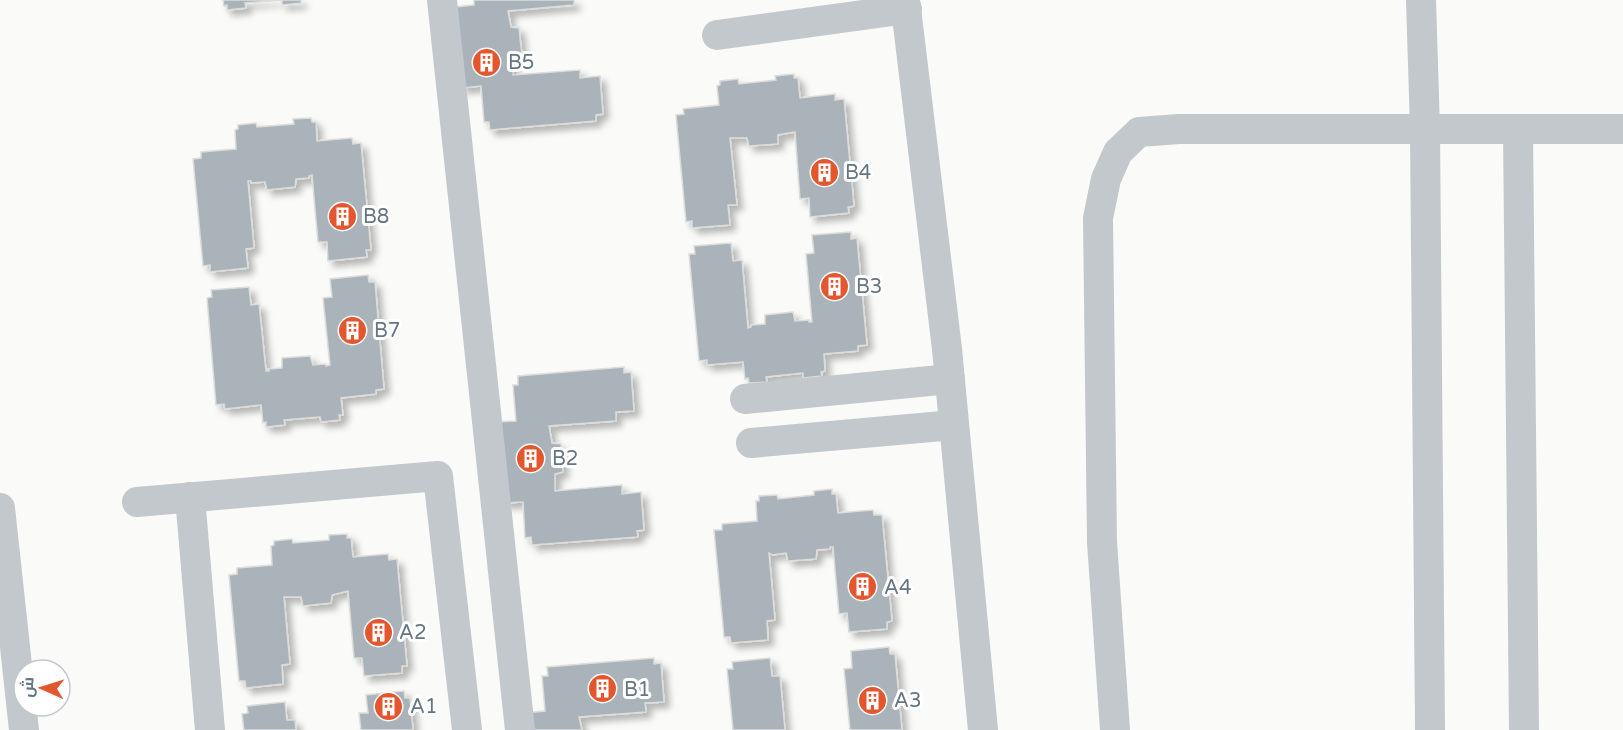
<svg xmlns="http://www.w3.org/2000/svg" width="1623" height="730" font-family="'Varela Round',Cairo,sans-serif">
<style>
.building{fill:#aab3b9;stroke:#dcdcda;stroke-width:1.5;filter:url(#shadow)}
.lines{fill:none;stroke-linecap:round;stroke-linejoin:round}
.minor{stroke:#c3c8cc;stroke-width:30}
.labels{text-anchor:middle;stroke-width:6;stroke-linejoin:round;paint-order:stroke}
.poi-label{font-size:20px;fill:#657683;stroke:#fff;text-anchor:start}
</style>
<defs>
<filter id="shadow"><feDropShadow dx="5.5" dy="5.5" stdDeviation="3" flood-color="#0004"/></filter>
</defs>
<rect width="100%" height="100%" fill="#fafaf8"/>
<g class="building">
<polygon points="223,0 301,0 301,3 282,5 282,0 245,3 246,8 227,10 227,5 224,6"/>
<polygon points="474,0 574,0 574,5 508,11 511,27 519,28 522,56 514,58 513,75 580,70 580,78 600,76 603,114 596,115 596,121 490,130 489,122 484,122 481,86 461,88 455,7 474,5"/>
<polygon points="794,74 794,78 798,78 800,98 835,94 835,100 844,99 854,206 848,207 849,213 810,217 809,198 800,199 795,132 778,135 778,144 749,146 747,138 730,138 737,205 728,205 730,225 692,228 692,221 686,222 676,115 684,114 683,109 719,105 717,86 720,85 720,81 738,79 739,84 776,80 775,76"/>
<polygon points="311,118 312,122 316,122 317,141 352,138 353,144 361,143 371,250 366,250 367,257 328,261 327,242 318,242 312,175 309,176 309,178 296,179 295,187 267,190 265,182 251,183 251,181 248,181 254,248 246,249 248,268 210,272 210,265 203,266 193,159 201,158 201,152 236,149 235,130 238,129 238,125 256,123 257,127 294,124 293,119"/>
<polygon points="851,232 851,239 857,238 867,345 858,346 858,351 824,354 825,371 821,372 822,376 803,378 803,373 766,377 767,382 749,383 748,378 745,379 743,362 707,365 707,360 699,361 689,254 695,254 694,246 731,243 733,261 742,260 748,328 751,327 751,325 765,324 765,315 793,312 795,321 809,320 809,322 812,322 806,254 814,253 812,235"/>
<polygon points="368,275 369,282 375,282 384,389 376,390 376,394 341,398 343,415 339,415 340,420 321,422 320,417 284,420 285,425 266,427 266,422 263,423 261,405 225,409 224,404 216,405 207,298 212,297 211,290 249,287 251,305 259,304 266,371 269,371 268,369 282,368 282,358 310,356 313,365 326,364 326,366 330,365 323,298 332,297 330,279"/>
<polygon points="624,367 624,373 631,372 634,411 616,412 616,421 549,426 552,443 561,444 563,472 555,474 555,491 622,485 622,494 641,492 644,530 637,531 638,537 532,545 531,537 525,538 523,502 503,503 496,422 516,421 513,385 518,385 518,376"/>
<polygon points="832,489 832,494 836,494 838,513 873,510 874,515 882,515 892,621 887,622 887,629 849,632 847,613 839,614 833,547 830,547 830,549 817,550 816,559 788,561 786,553 772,555 769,553 775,620 767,621 768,640 731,643 730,637 724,637 714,530 722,530 722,524 757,521 756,501 759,501 759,496 777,495 778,499 814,495 814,491"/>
<polygon points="347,534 347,538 351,538 353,557 388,554 389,560 397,559 407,666 402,666 402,673 364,676 362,658 354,658 348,591 332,595 331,603 303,606 301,597 284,597 290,664 282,665 283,684 246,688 245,681 239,681 229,575 237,574 237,568 272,565 271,546 274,545 274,541 292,539 293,543 329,540 329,535"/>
<polygon points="889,647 890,654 895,654 902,730 850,730 844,669 852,668 851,651"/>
<polygon points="654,658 654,664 661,663 664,702 645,703 646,712 579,717 582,730 523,730 526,713 545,711 542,676 548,676 547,667"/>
<polygon points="770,658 772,676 780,676 785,730 733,730 727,669 733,669 732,662"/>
<polygon points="404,691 405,698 410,698 413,730 361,730 359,713 368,713 366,695"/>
<polygon points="285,702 287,720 295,720 296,730 244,730 242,714 248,713 247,706"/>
</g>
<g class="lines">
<g class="minor">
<polyline points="442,0 520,730"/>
<polyline points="905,0 947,349 983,730"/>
<polyline points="1421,0 1425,129 1430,730"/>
<polyline points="717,35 907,9"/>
<polyline points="1518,129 1524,730"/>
<polyline points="745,399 950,379"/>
<polyline points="751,443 954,425"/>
<polyline points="190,497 210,730"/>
<polyline points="137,502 438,476 467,730"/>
<polyline points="0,508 24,730"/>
<polyline points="1115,730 1102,542 1098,218 1106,179 1118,152 1139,132 1179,129 1623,129"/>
</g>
</g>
<defs>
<symbol id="building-disc" viewBox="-11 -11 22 22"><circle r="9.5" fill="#e4572e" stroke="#fff"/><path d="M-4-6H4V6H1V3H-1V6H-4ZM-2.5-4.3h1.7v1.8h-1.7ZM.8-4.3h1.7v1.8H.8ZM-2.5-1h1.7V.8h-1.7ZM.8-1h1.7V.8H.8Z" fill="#fff"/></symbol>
</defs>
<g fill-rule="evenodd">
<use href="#building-disc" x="470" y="46" width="33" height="33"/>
<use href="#building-disc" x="808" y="156" width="33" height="33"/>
<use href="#building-disc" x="326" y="200" width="33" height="33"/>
<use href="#building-disc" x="818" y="270" width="33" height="33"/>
<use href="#building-disc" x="336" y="314" width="33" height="33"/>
<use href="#building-disc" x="514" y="442" width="33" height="33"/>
<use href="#building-disc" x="846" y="570" width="33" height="33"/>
<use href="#building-disc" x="362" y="616" width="33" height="33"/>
<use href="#building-disc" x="586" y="672" width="33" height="33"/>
<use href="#building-disc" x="856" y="684" width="33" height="33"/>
<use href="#building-disc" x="372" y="690" width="33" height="33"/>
</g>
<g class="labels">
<g class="poi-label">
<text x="508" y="69">B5</text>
<text x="845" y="179">B4</text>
<text x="363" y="223">B8</text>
<text x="856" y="293">B3</text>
<text x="374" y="337">B7</text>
<text x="552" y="465">B2</text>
<text x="884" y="594">A4</text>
<text x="399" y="639">A2</text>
<text x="624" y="696">B1</text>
<text x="894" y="707">A3</text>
<text x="410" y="713">A1</text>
</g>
</g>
<g transform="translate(42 688) rotate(273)"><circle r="28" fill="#ffffff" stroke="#c1c8cd" stroke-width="1.5"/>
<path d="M0-4.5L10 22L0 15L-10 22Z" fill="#e4572e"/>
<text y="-9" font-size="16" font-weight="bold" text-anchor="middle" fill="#657683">ش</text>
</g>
</svg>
